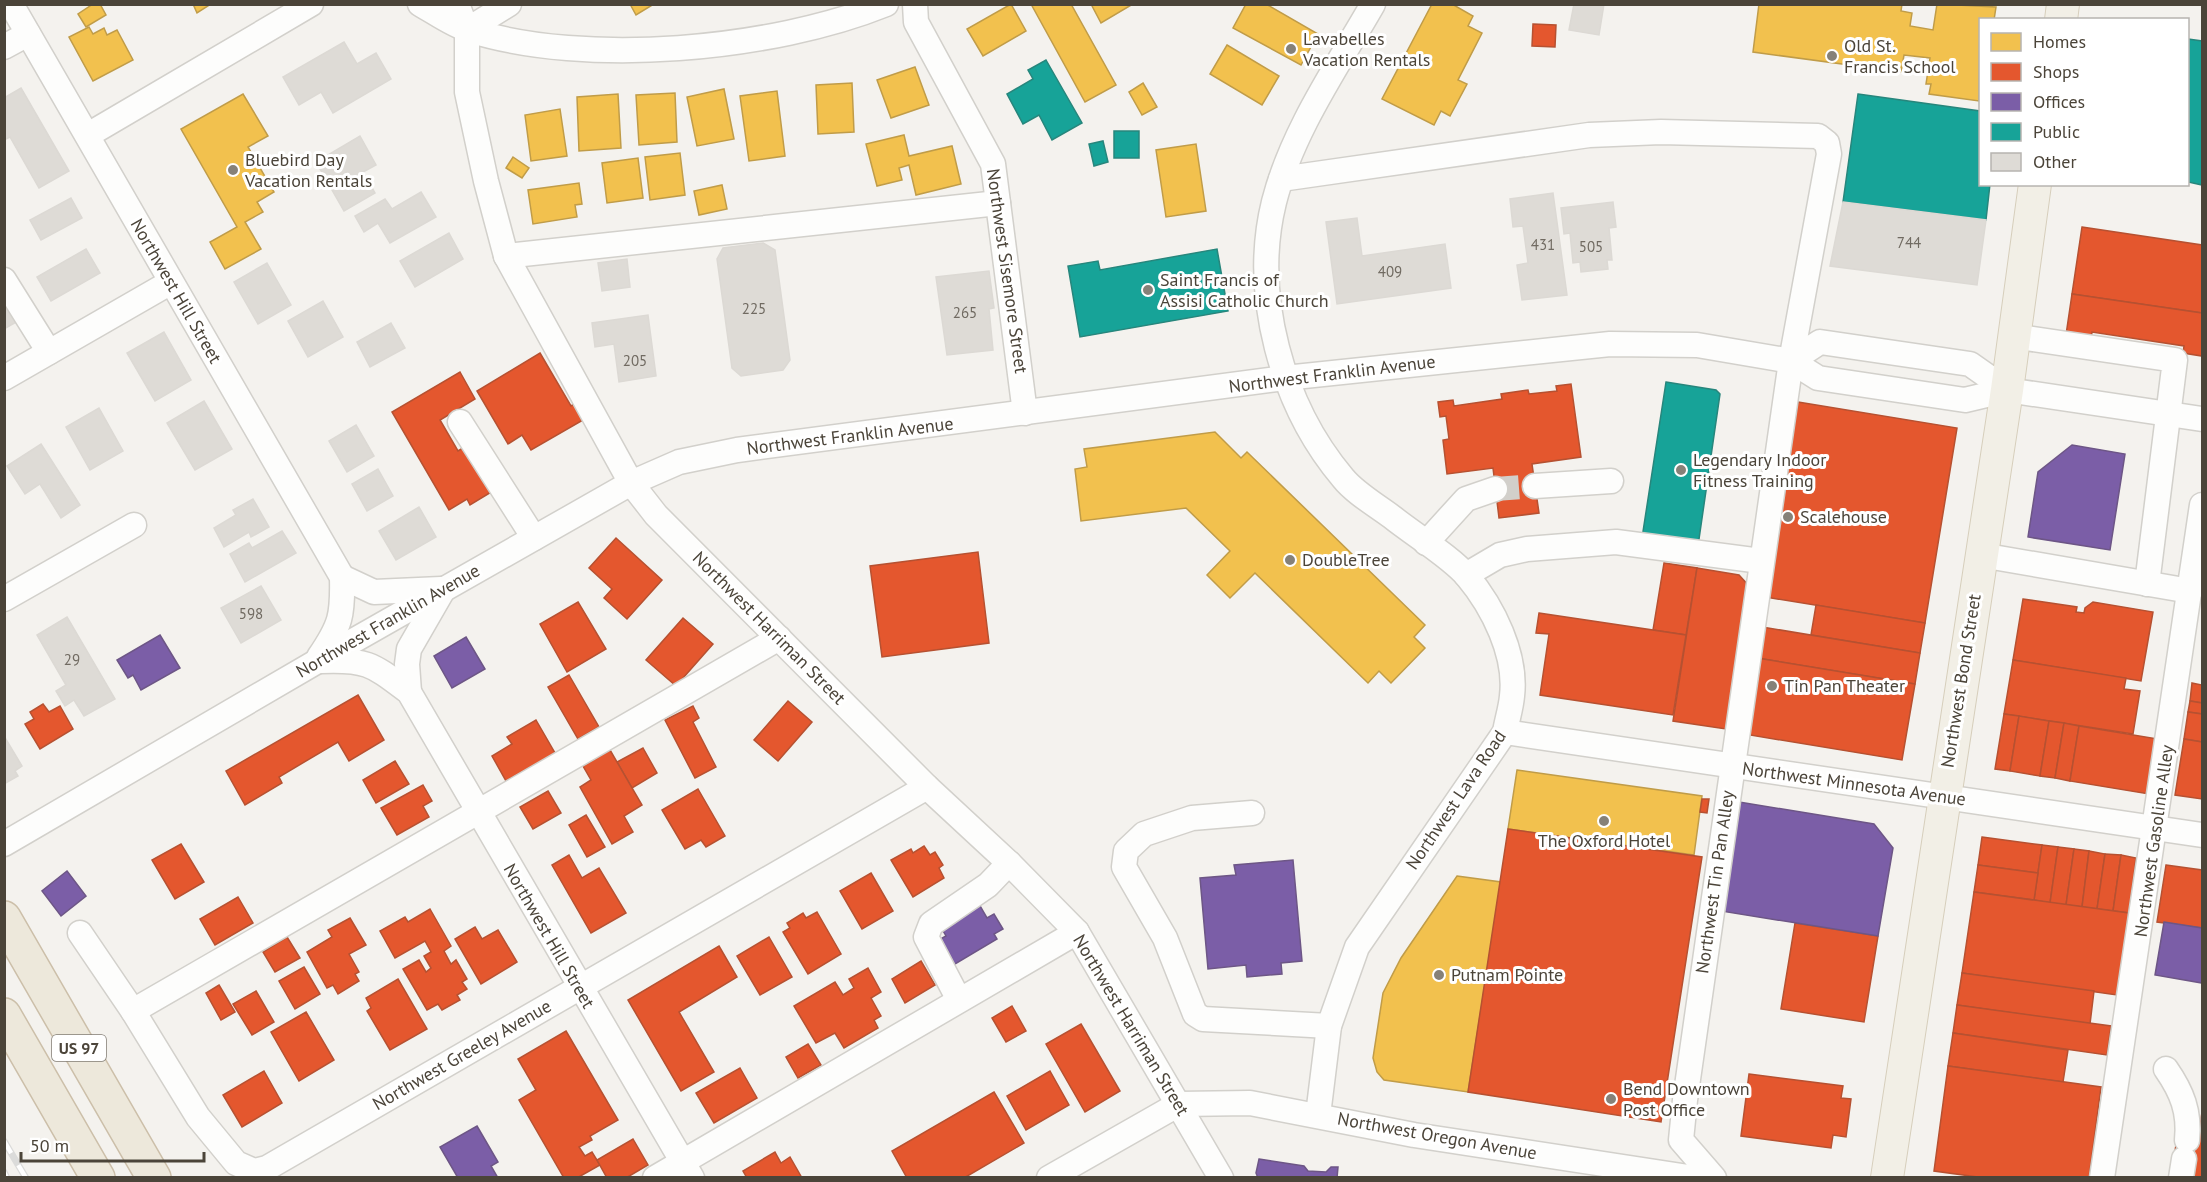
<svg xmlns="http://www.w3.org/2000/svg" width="2207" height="1182" font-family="'PT Sans',sans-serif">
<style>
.homes{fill:#f2c14e;stroke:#c09c48;stroke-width:1.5}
.shops{fill:#e4572e;stroke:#b65131;stroke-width:1.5}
.offices{fill:#7b5ea7;stroke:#6d5686;stroke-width:1.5}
.public{fill:#17a398;stroke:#27867c;stroke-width:1.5}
.building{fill:#dedbd6;stroke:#dcd9d4;stroke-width:1.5}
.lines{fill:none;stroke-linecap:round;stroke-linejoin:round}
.minor-tunnel{stroke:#d2cfca;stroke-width:24;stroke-dasharray:24 12;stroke-linecap:butt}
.minor-casing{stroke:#d2d0cb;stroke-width:27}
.major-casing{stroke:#d6cebb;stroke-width:34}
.highway-casing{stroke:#ccbfa9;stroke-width:36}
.minor{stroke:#fdfdfc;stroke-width:24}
.major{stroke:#f2efe6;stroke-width:32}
.highway{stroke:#ede8db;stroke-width:33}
.rail-casing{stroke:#dbdbda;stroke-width:7}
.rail{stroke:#fff;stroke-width:4.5;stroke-dasharray:14;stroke-linecap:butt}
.poi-dot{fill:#868178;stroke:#fff;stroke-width:2}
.labels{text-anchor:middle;stroke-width:6;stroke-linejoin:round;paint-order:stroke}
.number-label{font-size:15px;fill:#706a61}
.shield{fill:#fff;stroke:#817c74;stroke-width:1.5}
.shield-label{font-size:16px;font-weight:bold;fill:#4b4439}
.poi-label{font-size:18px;fill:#4b4439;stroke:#fff;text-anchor:start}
.street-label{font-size:18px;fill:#4b4439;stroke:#fff}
</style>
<rect width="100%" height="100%" fill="#f4f2ee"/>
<g class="homes">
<polygon points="93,4 100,4 106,15 86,27 78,14"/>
<polygon points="193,4 211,4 197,13"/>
<polygon points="630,4 654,4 636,15"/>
<polygon points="1011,4 1026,31 983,56 967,29"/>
<polygon points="1031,4 1071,4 1116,85 1085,102"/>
<polygon points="1091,4 1133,4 1101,23"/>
<polygon points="1246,4 1266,4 1318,34 1301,65 1233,28"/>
<polygon points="1432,4 1452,4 1473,16 1468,26 1482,33 1458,80 1467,84 1450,116 1441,111 1434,125 1382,99"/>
<polygon points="1759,4 1902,4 1901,11 1912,13 1910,26 1933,30 1937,4 1996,7 1994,20 1980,20 1979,101 1929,94 1931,84 1926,84 1930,58 1904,55 1901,72 1753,52"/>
<polygon points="89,27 93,34 104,28 107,35 117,30 133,60 93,81 69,37"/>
<polygon points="1227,45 1279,76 1262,105 1210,74"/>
<polygon points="915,67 929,105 891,118 877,80"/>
<polygon points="852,83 854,132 818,134 816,85"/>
<polygon points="1143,83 1157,107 1142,115 1129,92"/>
<polygon points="724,89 734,139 697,146 687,97"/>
<polygon points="777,91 785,156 749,161 740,96"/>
<polygon points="675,93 677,142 639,145 636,95"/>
<polygon points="243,94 268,136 248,147 274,192 257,202 263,212 245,222 261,249 225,269 210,242 237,227 181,129"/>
<polygon points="618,94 621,148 579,151 577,97"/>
<polygon points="560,109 567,156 531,161 525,115"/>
<polygon points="904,135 909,156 952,146 961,184 916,195 909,165 899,168 902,180 877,186 866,144"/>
<polygon points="1196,144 1206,211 1166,217 1156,150"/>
<polygon points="680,153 685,195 650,200 645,157"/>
<polygon points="513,157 529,168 522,178 506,168"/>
<polygon points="638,158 643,198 607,203 602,163"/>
<polygon points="579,183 582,204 575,205 577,217 533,224 528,190"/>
<polygon points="722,185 727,209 699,215 694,191"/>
<polygon points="1215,432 1241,458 1247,452 1425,625 1414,637 1425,648 1391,683 1379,671 1368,683 1255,573 1230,598 1207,575 1230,551 1186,508 1081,521 1075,469 1087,467 1084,449"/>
<polygon points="1517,770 1702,796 1694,855 1508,829"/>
<polygon points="1457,876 1501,882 1468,1092 1384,1080 1377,1072 1373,1058 1383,993 1401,958"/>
</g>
<g class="shops">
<polygon points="1533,24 1556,25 1555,47 1532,46"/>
<polygon points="2082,227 2202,245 2202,313 2072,294"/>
<polygon points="2072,294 2202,313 2202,356 2183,353 2184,346 2092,332 2091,339 2066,335"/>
<polygon points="540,353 571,406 581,400 590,416 531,450 522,435 508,444 477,391"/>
<polygon points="460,372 475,399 440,420 458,451 466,446 493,491 470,505 467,499 449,510 392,412"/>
<polygon points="1571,384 1581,457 1532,464 1539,513 1499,518 1493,468 1447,474 1443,440 1449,439 1446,416 1440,417 1438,402 1453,400 1454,406 1502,399 1501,394 1528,390 1529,394 1557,391 1556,386"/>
<polygon points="1798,402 1957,428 1925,623 1765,597"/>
<polygon points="616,538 662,580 627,619 604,598 612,589 589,568"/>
<polygon points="978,552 989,643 882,657 870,566"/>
<polygon points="1664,563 1697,568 1686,635 1653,630"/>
<polygon points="1697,568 1739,575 1750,587 1726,729 1673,721"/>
<polygon points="2023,599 2077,607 2076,612 2084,613 2085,608 2093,602 2153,612 2141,681 2013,660"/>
<polygon points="578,602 606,649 567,672 540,624"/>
<polygon points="1816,605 1925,623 1920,653 1811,635"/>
<polygon points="1539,613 1686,635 1673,715 1540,695 1549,634 1536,633"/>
<polygon points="683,618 713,644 676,686 646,660"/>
<polygon points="1762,627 1920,653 1915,684 1757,658"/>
<polygon points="1757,658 1915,684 1902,760 1744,734"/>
<polygon points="2013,660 2126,678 2124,689 2140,691 2133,734 2004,714"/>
<polygon points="569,675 599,727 578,739 548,687"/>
<polygon points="2192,683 2202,685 2202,703 2190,701"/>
<polygon points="358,695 384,740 349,761 338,742 279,777 282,783 245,805 226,771"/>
<polygon points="788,701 812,722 778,761 754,740"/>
<polygon points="2190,701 2202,703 2202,714 2188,712"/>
<polygon points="43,704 49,712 60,706 73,729 40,749 25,724 34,719 30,712"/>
<polygon points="693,706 699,718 693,722 716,767 695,778 665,720"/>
<polygon points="2188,712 2202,714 2202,742 2184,739"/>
<polygon points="2004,714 2019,716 2010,771 1995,769"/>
<polygon points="2019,716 2049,721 2040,776 2010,771"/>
<polygon points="536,720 555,753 506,781 492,756 512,744 507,737"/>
<polygon points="2049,721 2064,723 2055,778 2040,776"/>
<polygon points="2064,723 2079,726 2070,781 2055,778"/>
<polygon points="2079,726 2158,739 2149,794 2070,781"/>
<polygon points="2184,739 2202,742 2202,799 2175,795"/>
<polygon points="643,748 657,773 632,788 617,762"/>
<polygon points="610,750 642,805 624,816 633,832 612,844 580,787 591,780 583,766"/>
<polygon points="395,761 409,784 376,803 363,780"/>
<polygon points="423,785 432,801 423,806 429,817 397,835 381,808"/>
<polygon points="698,789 725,836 706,847 701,840 685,849 662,810"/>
<polygon points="548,791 561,813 533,829 520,807"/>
<polygon points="1702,799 1709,799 1707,813 1700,812"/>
<polygon points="586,815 605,847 587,857 569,825"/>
<polygon points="1508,829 1702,857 1661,1122 1468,1092"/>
<polygon points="1982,837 2042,845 2038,873 1978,865"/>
<polygon points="181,844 204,882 175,899 152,860"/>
<polygon points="2042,845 2058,847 2050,903 2034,900"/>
<polygon points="924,846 930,855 935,852 943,865 939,868 944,878 913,897 891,860 911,849 913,853"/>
<polygon points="2058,847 2074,849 2066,905 2050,903"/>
<polygon points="2074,849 2089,851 2082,907 2066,905"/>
<polygon points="2089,851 2105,854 2097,909 2082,907"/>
<polygon points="2105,854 2121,855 2113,911 2097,909"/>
<polygon points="569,855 582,878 599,868 626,913 591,933 552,865"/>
<polygon points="2121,855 2136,858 2129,913 2113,911"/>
<polygon points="1978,865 2038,873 2034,900 1974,892"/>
<polygon points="2166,865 2202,870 2202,928 2157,922"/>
<polygon points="871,873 893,911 862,929 840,891"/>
<polygon points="1974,892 2129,913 2117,995 1962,973"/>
<polygon points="238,897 253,923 215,945 200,919"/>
<polygon points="430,909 451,946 444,951 451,964 456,960 467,979 462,982 467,989 457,995 460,1000 442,1010 438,1004 427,1010 403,969 419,960 426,972 431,968 424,956 431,952 425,941 395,958 380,931 405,917 408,922"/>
<polygon points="817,912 841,954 808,974 783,932 790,928 787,923 803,913 806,918"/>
<polygon points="350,918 366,945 349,954 359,972 355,974 359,981 338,994 333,985 327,988 307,952 332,937 328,930"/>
<polygon points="1795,923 1878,936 1864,1022 1781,1009"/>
<polygon points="475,927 482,939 498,930 517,962 481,984 455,939"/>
<polygon points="287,937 300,958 275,972 263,952"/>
<polygon points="769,937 792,977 760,995 737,956"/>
<polygon points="719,946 737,977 679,1012 714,1072 681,1091 628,1000"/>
<polygon points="921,961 935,985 905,1003 892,979"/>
<polygon points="304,967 320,994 295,1009 279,981"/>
<polygon points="868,968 881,992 871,998 881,1016 874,1020 878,1028 844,1048 835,1033 816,1043 794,1006 835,982 843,995 854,988 849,979"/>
<polygon points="1962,973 2094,991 2090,1024 1957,1005"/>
<polygon points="398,979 427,1029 390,1050 367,1011 371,1008 366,998"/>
<polygon points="219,985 235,1012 221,1020 206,993"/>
<polygon points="256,991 274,1022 252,1035 233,1004"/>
<polygon points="1957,1005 2111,1026 2107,1055 1953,1033"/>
<polygon points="1012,1006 1026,1031 1006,1042 992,1018"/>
<polygon points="306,1012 334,1060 299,1081 271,1032"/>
<polygon points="1081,1024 1120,1091 1085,1112 1046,1044"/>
<polygon points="566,1031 618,1120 590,1136 592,1140 579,1147 585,1156 592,1152 600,1165 577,1178 564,1178 519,1100 536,1090 518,1059"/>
<polygon points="1953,1033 2068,1050 2063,1082 1948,1066"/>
<polygon points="808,1044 821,1065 798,1078 786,1057"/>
<polygon points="1948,1066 2101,1087 2089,1178 1985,1178 1934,1171"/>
<polygon points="740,1068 757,1098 714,1123 696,1093"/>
<polygon points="264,1071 282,1103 242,1127 223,1095"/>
<polygon points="1050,1071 1069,1105 1026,1130 1007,1096"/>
<polygon points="1749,1074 1843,1086 1841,1098 1851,1099 1846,1137 1833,1135 1831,1148 1741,1136"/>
<polygon points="994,1092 1024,1143 964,1178 907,1178 892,1151"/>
<polygon points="2202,1112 2202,1178 2193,1178 2196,1161 2174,1158 2177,1138 2198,1142"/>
<polygon points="633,1139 648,1165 626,1178 607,1178 597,1160"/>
<polygon points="775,1152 781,1163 790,1157 802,1178 747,1178 743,1171"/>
</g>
<g class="offices">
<polygon points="2072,445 2125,454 2110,550 2028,537 2038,472"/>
<polygon points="160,635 180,668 141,690 133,675 128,678 117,660"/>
<polygon points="466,637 485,669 452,688 434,656"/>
<polygon points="1739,802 1874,824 1893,848 1878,936 1721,911"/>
<polygon points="1293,860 1302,961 1281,963 1282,974 1247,977 1246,965 1208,969 1200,878 1236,875 1234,865"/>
<polygon points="67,871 86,896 61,916 42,891"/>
<polygon points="976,899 987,918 994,914 1003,929 994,934 997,939 950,967 935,942 946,936 942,929"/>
<polygon points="2164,922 2202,928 2202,983 2155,975"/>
<polygon points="477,1126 498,1162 491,1166 498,1178 458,1178 440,1147"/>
<polygon points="1259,1159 1304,1166 1308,1171 1326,1172 1331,1167 1338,1167 1337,1178 1258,1178 1256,1173"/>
</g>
<g class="public">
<polygon points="2188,39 2202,41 2202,185 2188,182"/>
<polygon points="1046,60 1082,123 1052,140 1039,115 1023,124 1007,94 1033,79 1028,70"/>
<polygon points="1858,94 1980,111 1980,184 1990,184 1986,220 1843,202"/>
<rect x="1114" y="131" width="25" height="27"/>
<polygon points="1103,141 1108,162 1094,166 1089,144"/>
<polygon points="1217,249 1228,311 1080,337 1068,266 1098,261 1100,270"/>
<polygon points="1666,382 1716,390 1720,394 1698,546 1642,538"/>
</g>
<g class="building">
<polygon points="1574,4 1604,4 1599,35 1569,30"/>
<polygon points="344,42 357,64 376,53 391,79 333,113 321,92 299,105 283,77"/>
<polygon points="21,88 69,171 39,188 10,137 4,140 4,98"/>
<polygon points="360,136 376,165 363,172 375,193 344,211 316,162"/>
<polygon points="421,192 436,217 390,243 378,223 364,232 355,216 385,199 392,209"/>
<polygon points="1553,193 1567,295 1522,300 1517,265 1528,263 1523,226 1513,227 1510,199"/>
<polygon points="71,198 82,218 41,240 30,220"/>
<polygon points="1613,202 1616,227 1609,228 1612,260 1607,260 1608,269 1581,272 1580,262 1573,263 1570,233 1564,234 1561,208"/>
<polygon points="1843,202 1986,220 1977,285 1830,266"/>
<polygon points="1357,218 1362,256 1445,244 1451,288 1337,304 1326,222"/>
<polygon points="449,233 463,259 415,287 400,261"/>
<polygon points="763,243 775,250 790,360 783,370 741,376 732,368 717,259 723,248"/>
<polygon points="86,249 100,273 51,301 37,277"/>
<polygon points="627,259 630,287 602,291 598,263"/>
<polygon points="267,263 291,305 258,324 234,282"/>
<polygon points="989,271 994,308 989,309 993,350 947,355 936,277"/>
<polygon points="4,293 20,320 4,329"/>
<polygon points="323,301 343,337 308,357 288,321"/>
<polygon points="648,315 656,376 619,382 614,344 595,347 592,323"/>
<polygon points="391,323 405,348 370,367 357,342"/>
<polygon points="164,332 191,380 155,401 127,353"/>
<polygon points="204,401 232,449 195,470 167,423"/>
<polygon points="99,408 123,451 90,470 66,427"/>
<polygon points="356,425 374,456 347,472 329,441"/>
<polygon points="41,444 80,505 61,518 40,484 25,494 7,466"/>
<polygon points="378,469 393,496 367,511 352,484"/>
<polygon points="253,499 269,527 251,537 249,532 224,547 214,528 236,515 233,510"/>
<polygon points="419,507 436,537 396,560 379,531"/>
<polygon points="282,531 296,553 245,582 230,554 249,543 252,548"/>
<polygon points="261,586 281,620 241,643 221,608"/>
<polygon points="67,617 115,699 84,716 74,700 65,706 56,691 66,685 37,635"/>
<polygon points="4,736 22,766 15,771 18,776 4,784"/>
</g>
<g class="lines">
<polyline class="minor-tunnel" points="1495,489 1535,486"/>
<defs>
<g id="minor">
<path d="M11,4L342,577C343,615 341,625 319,657"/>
<path d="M420,4C436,13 452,25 469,30C586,67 772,50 886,4"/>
<polyline points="457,4 467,30 467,92 486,181 506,256 631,483 656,515 927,787 1009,863 1077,932 1221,1178"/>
<polyline points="915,4 916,22 993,164 1025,413"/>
<polyline points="467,30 509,4"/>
<polyline points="4,47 28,34"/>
<polyline points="88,135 311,4"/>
<polyline points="1281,179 1589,135 1661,132 1818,136 1827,143 1829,154 1791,361 1685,1100 1681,1140 1714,1178"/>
<polyline points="506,256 998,203"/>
<polyline points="4,280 49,352"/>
<polyline points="2012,336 2175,360 2147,584"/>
<polyline points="1791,361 1820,342 1970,364 2007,390"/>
<polyline points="4,378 171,282"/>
<polyline points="460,422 534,538"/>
<polyline points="1535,486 1611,481"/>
<polyline points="1426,543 1466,499 1495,489"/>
<polyline points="1981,555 2190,591"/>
<polyline points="1466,575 1500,555 1527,549 1616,542 1761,561"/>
<polyline points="342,577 374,592 441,589"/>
<polyline points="4,599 134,525"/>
<path d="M321,661C368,659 373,665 409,692L692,1178"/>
<polyline points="409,692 407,664 409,649 443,590"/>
<polyline points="1505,732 2202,835"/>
<polyline points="1252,813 1192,818 1144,834 1126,851 1124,867 1165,938 1195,1014 1203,1019 1329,1026"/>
<polyline points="4,844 316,662 631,483 679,462 737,450 1285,378 1610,344 1697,345 1791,361 1818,378 1965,400 2007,390 2202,419"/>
<polyline points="80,933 133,1011 198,1117 236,1163 254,1171 267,1168 927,787"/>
<polyline points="959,1000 926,937 931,924 988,885 1009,863"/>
<polyline points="133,1011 779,638"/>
<path d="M2166,1069C2182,1092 2190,1112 2187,1140"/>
<path d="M1318,1115L1329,1026L1357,947L1505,732C1507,720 1511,708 1512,696C1517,655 1493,607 1467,576C1451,557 1413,534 1392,517C1376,505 1355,493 1343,478C1282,406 1251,295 1274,202C1292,131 1337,67 1373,4"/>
<polyline points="655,1178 1077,932"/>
<polyline points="1049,1178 1179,1104 1250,1103 1414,1135 1695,1178"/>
<polyline points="2102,1178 2202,505"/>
<polyline points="2181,1178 2184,1159"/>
</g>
<g id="major">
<polyline points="2061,20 2063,4"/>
<polyline points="1887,1178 2007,390 2035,184"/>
</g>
<g id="highway">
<polyline points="4,918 154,1178"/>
<polyline points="4,1015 98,1178"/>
</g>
</defs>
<use href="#minor" class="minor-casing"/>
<use href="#major" class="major-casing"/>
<use href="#highway" class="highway-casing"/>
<use href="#minor" class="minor"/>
<use href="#major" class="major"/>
<use href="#highway" class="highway"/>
<defs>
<g id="rail">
<polyline points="4,1141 26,1178"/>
<polyline points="4,1172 7,1178"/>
</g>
</defs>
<use href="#rail" class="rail-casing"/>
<use href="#rail" class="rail"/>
</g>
<g class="poi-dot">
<circle cx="1291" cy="49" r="6"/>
<circle cx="1832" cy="56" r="6"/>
<circle cx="233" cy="170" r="6"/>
<circle cx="1148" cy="290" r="6"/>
<circle cx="1681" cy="470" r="6"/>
<circle cx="1788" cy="517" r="6"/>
<circle cx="1290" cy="560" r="6"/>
<circle cx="1772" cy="686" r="6"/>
<circle cx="1604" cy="821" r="6"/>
<circle cx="1439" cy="975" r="6"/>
<circle cx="1611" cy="1099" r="6"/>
</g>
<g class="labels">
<g class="number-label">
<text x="1909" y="248">744</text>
<text x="1543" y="250">431</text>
<text x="1591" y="252">505</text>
<text x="1390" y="277">409</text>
<text x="754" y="314">225</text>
<text x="965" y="318">265</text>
<text x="635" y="366">205</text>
<text x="251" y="619">598</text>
<text x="72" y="665">29</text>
</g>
<rect class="shield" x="52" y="1035" width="54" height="26" rx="4.5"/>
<g class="shield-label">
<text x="79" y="1054">US 97</text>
</g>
<g class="poi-label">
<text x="1303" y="45">Lavabelles<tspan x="1303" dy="21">Vacation Rentals</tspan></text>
<text x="1844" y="52">Old St.<tspan x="1844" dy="21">Francis School</tspan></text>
<text x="245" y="166">Bluebird Day<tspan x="245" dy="21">Vacation Rentals</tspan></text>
<text x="1160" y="286">Saint Francis of<tspan x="1160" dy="21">Assisi Catholic Church</tspan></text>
<text x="1693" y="466">Legendary Indoor<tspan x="1693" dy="21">Fitness Training</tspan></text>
<text x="1800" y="523">Scalehouse</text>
<text x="1302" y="566">DoubleTree</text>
<text x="1784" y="692">Tin Pan Theater</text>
<text x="1604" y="847" text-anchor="middle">The Oxford Hotel</text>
<text x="1451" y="981">Putnam Pointe</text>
<text x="1623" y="1095">Bend Downtown<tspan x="1623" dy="21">Post Office</tspan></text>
</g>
<g class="street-label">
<text transform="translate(1007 271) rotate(82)" y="6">Northwest Sisemore Street</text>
<text transform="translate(176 291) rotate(60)" y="6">Northwest Hill Street</text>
<text transform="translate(1332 374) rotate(-7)" y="6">Northwest Franklin Avenue</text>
<text transform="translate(850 436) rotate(-7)" y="6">Northwest Franklin Avenue</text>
<text transform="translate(388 621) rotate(-30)" y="6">Northwest Franklin Avenue</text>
<text transform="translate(769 628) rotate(45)" y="6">Northwest Harriman Street</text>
<text transform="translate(1961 681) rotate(-81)" y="6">Northwest Bond Street</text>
<text transform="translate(1854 784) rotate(8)" y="6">Northwest Minnesota Avenue</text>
<text transform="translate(1456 800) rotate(-56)" y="6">Northwest Lava Road</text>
<text transform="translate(2154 841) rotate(-82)" y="6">Northwest Gasoline Alley</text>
<text transform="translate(1715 882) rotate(-82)" y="6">Northwest Tin Pan Alley</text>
<text transform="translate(549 936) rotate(60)" y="6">Northwest Hill Street</text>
<text transform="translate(1131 1025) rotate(59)" y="6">Northwest Harriman Street</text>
<text transform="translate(462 1055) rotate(-30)" y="6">Northwest Greeley Avenue</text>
<text transform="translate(1437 1136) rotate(10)" y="6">Northwest Oregon Avenue</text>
</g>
</g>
<rect width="2207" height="1182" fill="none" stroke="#4b4439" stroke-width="12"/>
<rect x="1979" y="18" width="210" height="168" fill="#ffffff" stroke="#b7b4b0" stroke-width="1.5"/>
<rect x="1991" y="33" width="30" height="18" fill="#f2c14e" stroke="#b7b4b0" stroke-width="1.5"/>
<text x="2033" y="48" font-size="18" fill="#4b4439">Homes</text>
<rect x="1991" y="63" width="30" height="18" fill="#e4572e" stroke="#b7b4b0" stroke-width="1.5"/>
<text x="2033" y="78" font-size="18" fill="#4b4439">Shops</text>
<rect x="1991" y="93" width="30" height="18" fill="#7b5ea7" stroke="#b7b4b0" stroke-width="1.5"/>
<text x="2033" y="108" font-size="18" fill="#4b4439">Offices</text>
<rect x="1991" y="123" width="30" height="18" fill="#17a398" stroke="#b7b4b0" stroke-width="1.5"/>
<text x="2033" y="138" font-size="18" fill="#4b4439">Public</text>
<rect x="1991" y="153" width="30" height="18" fill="#dedbd6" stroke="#b7b4b0" stroke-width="1.5"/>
<text x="2033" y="168" font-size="18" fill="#4b4439">Other</text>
<path d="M21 1152v9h183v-9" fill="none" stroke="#4b4439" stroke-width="3"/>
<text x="30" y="1152" font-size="18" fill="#4b4439" stroke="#ffffff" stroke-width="4.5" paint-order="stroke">50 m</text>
</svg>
